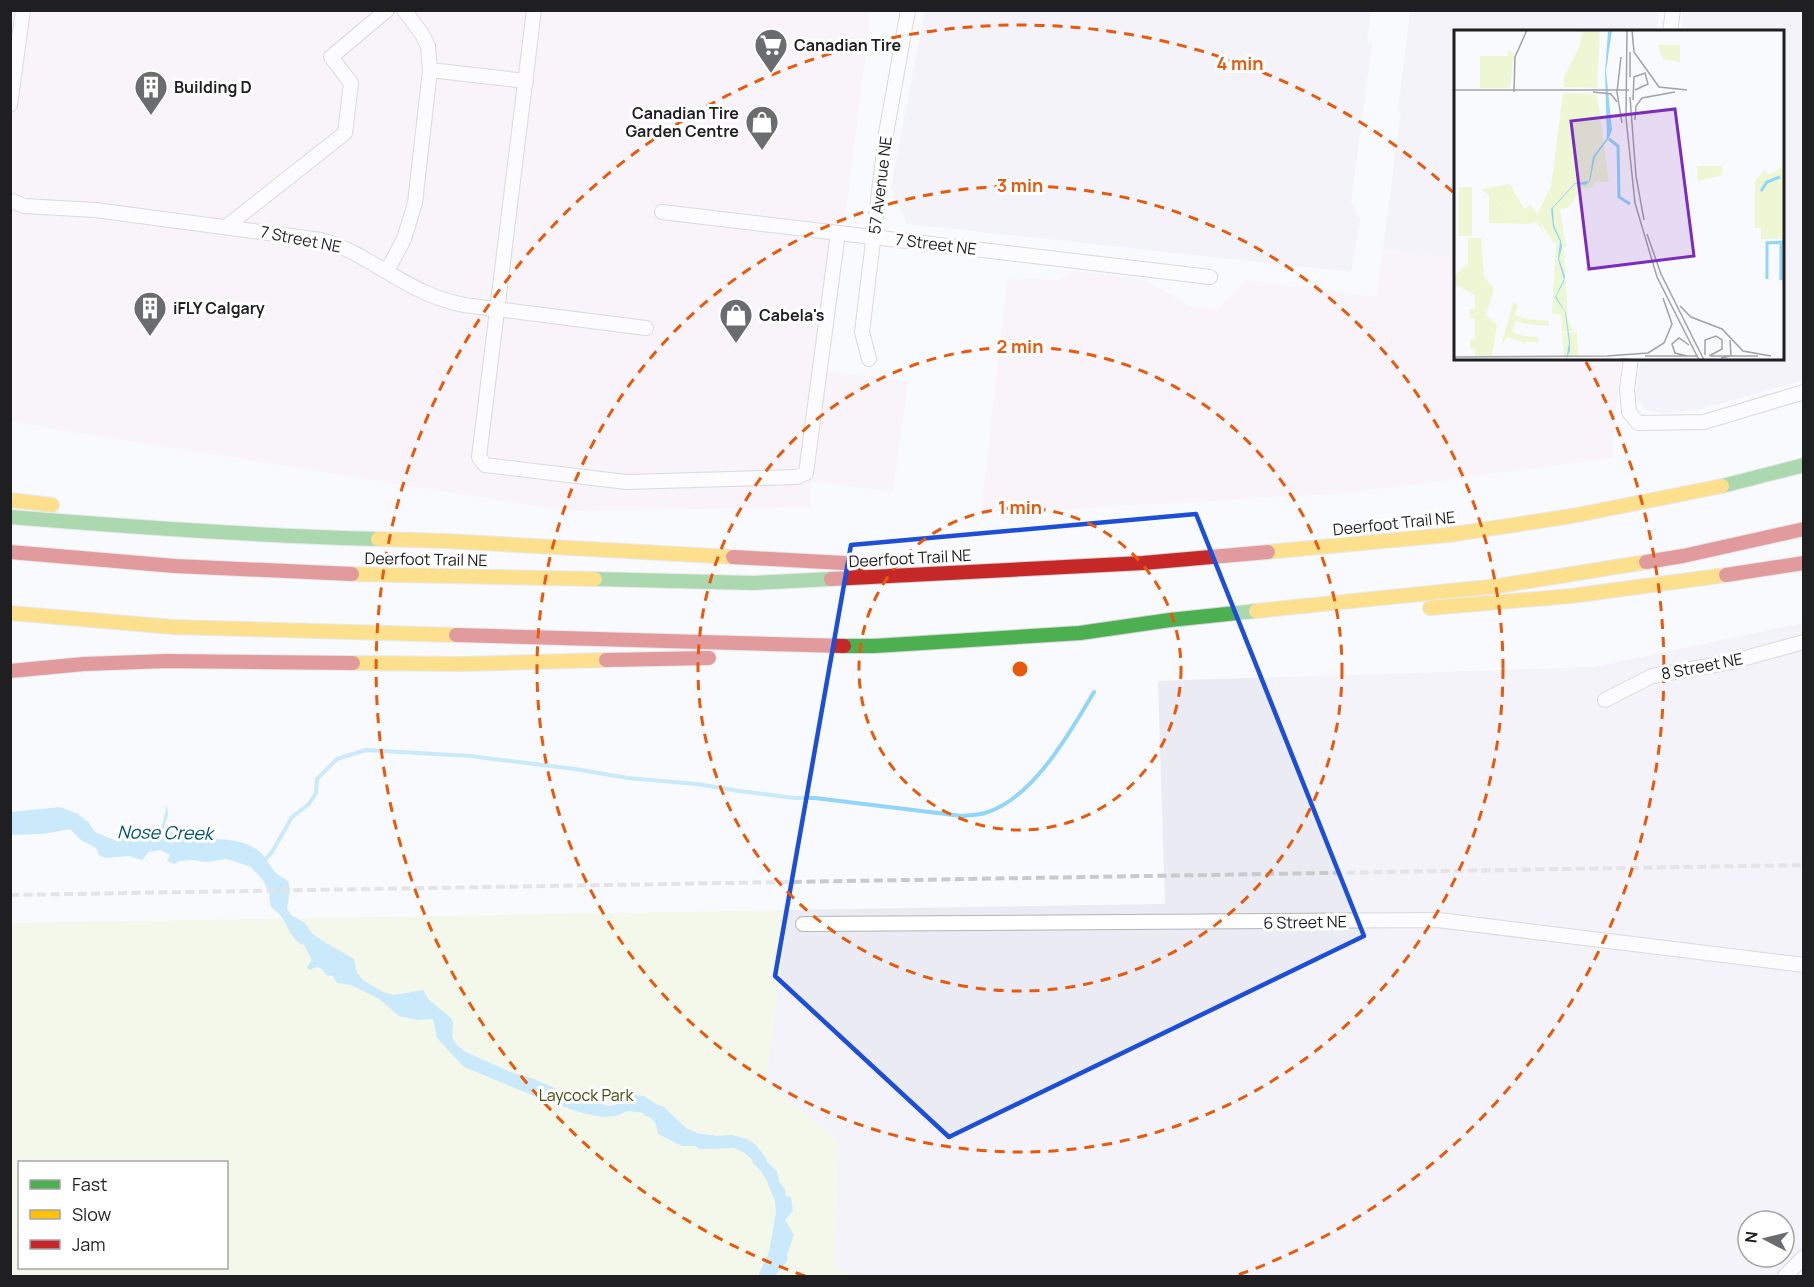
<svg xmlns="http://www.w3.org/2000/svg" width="1814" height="1287" font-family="Manrope,sans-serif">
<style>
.commercial{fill:#f7edf3}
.built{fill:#eaebf3;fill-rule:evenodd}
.park{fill:#edf7d3;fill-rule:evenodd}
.water{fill:#91d5f9}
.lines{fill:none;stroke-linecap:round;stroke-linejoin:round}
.stream{stroke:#91d5f9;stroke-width:4}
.street-casing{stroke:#b4b5b7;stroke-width:16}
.fast-casing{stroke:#d4d5d6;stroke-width:16}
.slow-casing{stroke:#d4d5d6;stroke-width:16}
.jam-casing{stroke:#d4d5d6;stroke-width:16}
.street{stroke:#fefeff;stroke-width:14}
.fast{stroke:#4caf50;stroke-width:14}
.slow{stroke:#ffc107;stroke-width:14}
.jam{stroke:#c62828;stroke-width:14}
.rail{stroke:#cacacb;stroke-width:4;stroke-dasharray:9 4.5;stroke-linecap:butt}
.marked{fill:none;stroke:#1d4ed8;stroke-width:4.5;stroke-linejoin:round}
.ring{fill:none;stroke:#e8590c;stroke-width:3;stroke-dasharray:10 8}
.labels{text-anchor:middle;stroke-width:6;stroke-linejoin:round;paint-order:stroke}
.poi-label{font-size:16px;font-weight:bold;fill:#1f1f21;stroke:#fff;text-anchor:start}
.street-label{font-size:16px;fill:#1f1f21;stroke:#fff}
.park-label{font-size:16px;fill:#434e0a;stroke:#fff}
.water-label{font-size:18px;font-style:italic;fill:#005475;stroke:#fff}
.inset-river{fill:none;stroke:#91d5f9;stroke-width:3}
.inset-road{fill:none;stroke:#a2a2a5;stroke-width:1.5}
.view{fill:#7b2cbf;fill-opacity:0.15;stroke:#7b2cbf;stroke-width:3}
.inset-edge{fill:none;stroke:#1f1f21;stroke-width:3}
.centre{fill:#e8590c;stroke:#fff;stroke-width:3}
.ring-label{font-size:18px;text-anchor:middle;font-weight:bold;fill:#e8590c;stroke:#fff;stroke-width:6;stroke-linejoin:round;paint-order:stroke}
</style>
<rect width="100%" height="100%" fill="#f9fafd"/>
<g class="commercial">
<polygon points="10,11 871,11 826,371 908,382 893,492 811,481 810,507 566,511 11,422"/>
<polygon points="1383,249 1455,258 1456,358 1621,359 1612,458 1349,493 981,514 1007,280 1031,278 1057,281 1072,271 1144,280 1194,308 1219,309 1246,280 1376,297"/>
</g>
<g class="built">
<polygon points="925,11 1371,11 1367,41 1372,42 1351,202 1360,220 1351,272 907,224 891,188"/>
<polygon points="1410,11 1659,11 1657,31 1456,32 1455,258 1383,249 1401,111 1398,111"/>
<polygon points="1683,11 1803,11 1804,380 1700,409 1665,414 1647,410 1636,398 1641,359 1782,358 1782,32 1681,31"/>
<path d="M1803,623V1276H849L834,1263L839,1142L766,1082L788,910L1165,904L1158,681L1594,667ZM1748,1221H1784V1257H1748Z"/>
</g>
<path class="park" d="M788,910L766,1082L839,1142L834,1263L849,1276H11L10,923ZM20,1162H226V1268H20Z"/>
<path class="water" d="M167,804L168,815L164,827C170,828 171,834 178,836C203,842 234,834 256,849C266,855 269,866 277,874C280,877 285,878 288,881L290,890L287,909L291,915L305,923L312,933L321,940L354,959L357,973L363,980L383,992L394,995L423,990L429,1000L451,1018L453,1023L452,1037L457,1045L466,1052L508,1071L534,1079L571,1095L609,1106L622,1103L633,1095L644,1096L656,1104L664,1107L686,1128L697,1133L717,1136L732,1135L747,1139L755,1144L766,1158L767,1162L777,1171L779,1182L785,1189L786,1196L791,1197L793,1211L785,1220L794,1235L787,1255L788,1260L775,1276H758L769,1252L776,1213L775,1201L767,1181L761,1171L753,1163L752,1159L743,1152L734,1148L699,1149L696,1146H682L658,1134L656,1124L650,1117L645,1116L643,1113L628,1111L616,1116L603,1117L582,1113L544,1100L464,1067L437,1038L433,1019L417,1020L399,1016L379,999L351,985L337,983L333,976L326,975L322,969L317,967L309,970L307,967L312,960L304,945C291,942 288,923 279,914C277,911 273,909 271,907L269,894L263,880L251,867L227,859L206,862L193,860L179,861L175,864L167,861L170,855L160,850L149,852L142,860L129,856L106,858L99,855L96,848L81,840L70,829L43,834L11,835V812L60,807L78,814L89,823L95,832L114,840L157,834L162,826Z"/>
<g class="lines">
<path class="stream" d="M263,862L272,852L292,817L309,804L316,793L317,779L337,759L366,750L470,756L575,769L628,778L697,784L739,791L795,798H815L962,816C969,815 978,815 985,813C1033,799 1070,732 1094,692"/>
<defs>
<g id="street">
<polyline points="534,10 479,457 485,465 626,482 797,477 806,473 838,233"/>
<polyline points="1670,32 1673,10"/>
<polyline points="430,70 526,81"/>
<polyline points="10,105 23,10"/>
<path d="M10,200L24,206L95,210L321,240C359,250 388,276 424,292C437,298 450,302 464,305L646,328"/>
<polyline points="662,212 1210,277"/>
<polyline points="227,226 345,133 351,83 331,57 387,10"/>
<polyline points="387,271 404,239 415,203 430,70 428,46 422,34 404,10"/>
<polyline points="1631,358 1627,389 1629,412 1638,423 1704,422 1804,392"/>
<polyline points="869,359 862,332 886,134 908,10"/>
<polyline points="1605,700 1652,676 1731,662 1804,642"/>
<polyline points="803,924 1438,920 1804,965"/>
<polyline points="1785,1276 1804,1257"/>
</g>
<g id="fast">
<polyline points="1722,486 1804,465"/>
<path d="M10,517C132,527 255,536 378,539"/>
<polyline points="595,579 753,583 831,579"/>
<polyline points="844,646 874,646 1080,633 1170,620 1256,611"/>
</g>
<g id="slow">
<polyline points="10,500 52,505"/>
<polyline points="378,539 445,541 733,557"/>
<polyline points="1268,552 1448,535 1572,516 1722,486"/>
<polyline points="352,574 595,579"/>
<polyline points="1430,608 1571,596 1726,575"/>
<polyline points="1256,611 1498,586 1646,562"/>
<polyline points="10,613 173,627 456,635"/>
<polyline points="353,663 461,664 606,660"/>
</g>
<g id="jam">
<polyline points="10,552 175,566 352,574"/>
<polyline points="733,557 862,564"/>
<polyline points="1646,562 1683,556 1804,529"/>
<polyline points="1726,575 1804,563"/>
<polyline points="831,579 1143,563 1268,552"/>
<polyline points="456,635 844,646"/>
<polyline points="606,660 709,658"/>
<polyline points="10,671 84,664 167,661 353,663"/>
</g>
</defs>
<use href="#street" class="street-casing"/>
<use href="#fast" class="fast-casing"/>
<use href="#slow" class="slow-casing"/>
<use href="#jam" class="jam-casing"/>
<use href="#street" class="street"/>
<use href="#fast" class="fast"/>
<use href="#slow" class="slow"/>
<use href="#jam" class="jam"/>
<polyline class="rail" points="10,895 1804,865"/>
</g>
<path d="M0 0H1814V1287H0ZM1196,514L1364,936L949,1137L775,976L851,545Z" fill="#f9fafd" fill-opacity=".55" fill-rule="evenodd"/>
<path class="marked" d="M1196,514L1364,936L949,1137L775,976L851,545Z"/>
<g class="ring">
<circle cx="1020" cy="669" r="161"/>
<circle cx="1020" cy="669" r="322"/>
<circle cx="1020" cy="669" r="483"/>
<path d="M805 1276A644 644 0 1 1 1455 194M1586 362A644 644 0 0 1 1235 1276"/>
</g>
<defs>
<symbol id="supermarket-pin" viewBox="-11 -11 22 30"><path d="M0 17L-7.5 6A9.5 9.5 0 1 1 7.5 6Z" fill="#6b6c6e" stroke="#fff"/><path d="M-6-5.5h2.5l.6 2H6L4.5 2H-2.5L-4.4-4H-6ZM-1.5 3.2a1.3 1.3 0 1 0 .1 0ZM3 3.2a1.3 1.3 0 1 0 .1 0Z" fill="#fff"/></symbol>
<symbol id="building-pin" viewBox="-11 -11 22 30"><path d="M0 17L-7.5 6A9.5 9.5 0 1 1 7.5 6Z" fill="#6b6c6e" stroke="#fff"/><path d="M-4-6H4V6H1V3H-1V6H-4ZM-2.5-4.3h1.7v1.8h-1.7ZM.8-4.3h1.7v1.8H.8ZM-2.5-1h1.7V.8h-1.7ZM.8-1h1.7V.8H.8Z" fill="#fff"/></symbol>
<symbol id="shop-pin" viewBox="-11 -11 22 30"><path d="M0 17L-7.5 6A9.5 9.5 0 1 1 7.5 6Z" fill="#6b6c6e" stroke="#fff"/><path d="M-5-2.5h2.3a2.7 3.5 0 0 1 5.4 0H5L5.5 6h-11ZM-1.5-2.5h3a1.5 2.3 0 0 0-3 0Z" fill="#fff"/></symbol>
</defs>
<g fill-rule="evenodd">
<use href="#supermarket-pin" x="752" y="26" width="38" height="52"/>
<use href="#building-pin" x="132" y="68" width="38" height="52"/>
<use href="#shop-pin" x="743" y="103" width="38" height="52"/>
<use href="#building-pin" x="131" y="289" width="38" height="52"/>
<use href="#shop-pin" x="717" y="296" width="38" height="52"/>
</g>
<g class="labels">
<g class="poi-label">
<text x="794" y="51">Canadian Tire</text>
<text x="174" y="93">Building D</text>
<text x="739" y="119" text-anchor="end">Canadian Tire<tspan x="739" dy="18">Garden Centre</tspan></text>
<text x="173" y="314">iFLY Calgary</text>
<text x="759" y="321">Cabela's</text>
</g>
<g class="street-label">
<text transform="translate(880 185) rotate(-83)" y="6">57 Avenue NE</text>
<text transform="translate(301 239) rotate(11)" y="6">7 Street NE</text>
<text transform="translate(936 244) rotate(7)" y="6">7 Street NE</text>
<text transform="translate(1394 523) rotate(-6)" y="6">Deerfoot Trail NE</text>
<text transform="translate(910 558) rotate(-3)" y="6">Deerfoot Trail NE</text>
<text transform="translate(426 559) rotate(1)" y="6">Deerfoot Trail NE</text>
<text transform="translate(1702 666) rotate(-11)" y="6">8 Street NE</text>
<text transform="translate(1305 922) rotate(-1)" y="6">6 Street NE</text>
</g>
<g class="park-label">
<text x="586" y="1101">Laycock Park</text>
</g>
<g class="water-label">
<text transform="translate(165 833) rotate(1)" y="6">Nose Creek</text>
</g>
</g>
<g transform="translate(1454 30)">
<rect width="330" height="330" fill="#f9fafd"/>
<path d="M243,136H268V145L244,151ZM330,136V209H309L307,214V198H301V151L310,140L315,145ZM35,166L63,187L81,191L77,194L35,193Z" fill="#edf7d3"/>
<path d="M129,0H146L143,58L110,57V47L126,16ZM204,15H226V32L209,29ZM54,20L60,23L56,58H26V26H54ZM109,63L143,64L155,152H141L137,158L127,159L114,178L106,179L112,218L100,213L84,189L83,181L88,185L85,181L97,156ZM56,154L70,179L76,175L81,180L90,203L82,192L63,187L27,159ZM5,157H18V206H5ZM14,208H27L30,246L40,259L32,285L43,295L38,326H21V319H16V309H21V289L16,288L15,279H21V265L0,254V246L14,234ZM102,215L110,219L114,289L119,301H108L107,285L98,283ZM59,273L64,275L61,285L72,289L74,284L73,289L95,291V296L74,294L73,300V294L61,291L58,302L70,306L71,301V306L85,307L84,312H70L68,317L69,312L53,307L47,316ZM123,302L124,326H110L108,303Z" fill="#edf7d3"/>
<path d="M158,0L152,41L158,100L155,108L141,127L136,151L131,155L121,154L99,178L100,195L107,211L108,217L105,229L111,246L110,252L102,266L112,283L116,312V321L112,330L115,313L111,282L101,267L110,249L104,229L106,211L99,197L97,179L121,153L135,151L139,127L153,108L151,43L154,2Z" fill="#91d5f9"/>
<path class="inset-river" d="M155,109L164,116L165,167L176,174M307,161L313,152L326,147M327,212V250M313,249V213L330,212"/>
<path class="inset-road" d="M173,0L172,88L181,173L203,247L245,330M178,0L180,22L205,57L233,60M167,27L163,62L168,93M176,47V22M0,60H175M60,62L61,27L73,0M139,62L157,64L163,72M176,67L182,146L190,190M179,70L180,47L191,43L194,54L181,60M181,90L182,76L188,68L221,62M193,204L207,244L250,330M226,276L237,287L268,299L289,321L317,326M251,325V310L262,306L268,310V319L255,326M153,326L194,323L210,313L218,294L209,268M191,326H244M233,326L221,323L218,314L225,308L235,315M257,326H304M0,327L154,326M267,328L277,326L276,310M166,329L192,330"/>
<path class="view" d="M221,79L240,226L135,239L117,91Z"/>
<rect width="330" height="330" class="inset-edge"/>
</g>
<circle cx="1020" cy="669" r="9" class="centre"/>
<g class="ring-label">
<text x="1240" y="70">4 min</text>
<text x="1020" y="192">3 min</text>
<text x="1020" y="353">2 min</text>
<text x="1020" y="514">1 min</text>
</g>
<rect width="1814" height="1287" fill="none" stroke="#1f1f21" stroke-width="24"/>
<rect x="18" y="1161" width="210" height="108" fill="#ffffff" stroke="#a5a5a6" stroke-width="1.5"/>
<rect x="30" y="1180" width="30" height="9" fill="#4caf50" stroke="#a5a5a6" stroke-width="1.5"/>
<text x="72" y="1191" font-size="18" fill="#1f1f21">Fast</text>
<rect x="30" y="1210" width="30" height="9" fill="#ffc107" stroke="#a5a5a6" stroke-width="1.5"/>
<text x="72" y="1221" font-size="18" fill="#1f1f21">Slow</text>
<rect x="30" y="1240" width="30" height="9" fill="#c62828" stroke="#a5a5a6" stroke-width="1.5"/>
<text x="72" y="1251" font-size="18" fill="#1f1f21">Jam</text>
<g transform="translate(1766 1239) rotate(277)"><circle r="28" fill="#ffffff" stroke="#a5a5a6" stroke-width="1.5"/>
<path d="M0-4.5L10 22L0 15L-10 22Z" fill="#6b6c6e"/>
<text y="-9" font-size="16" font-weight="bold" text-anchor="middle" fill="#1f1f21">N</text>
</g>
</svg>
